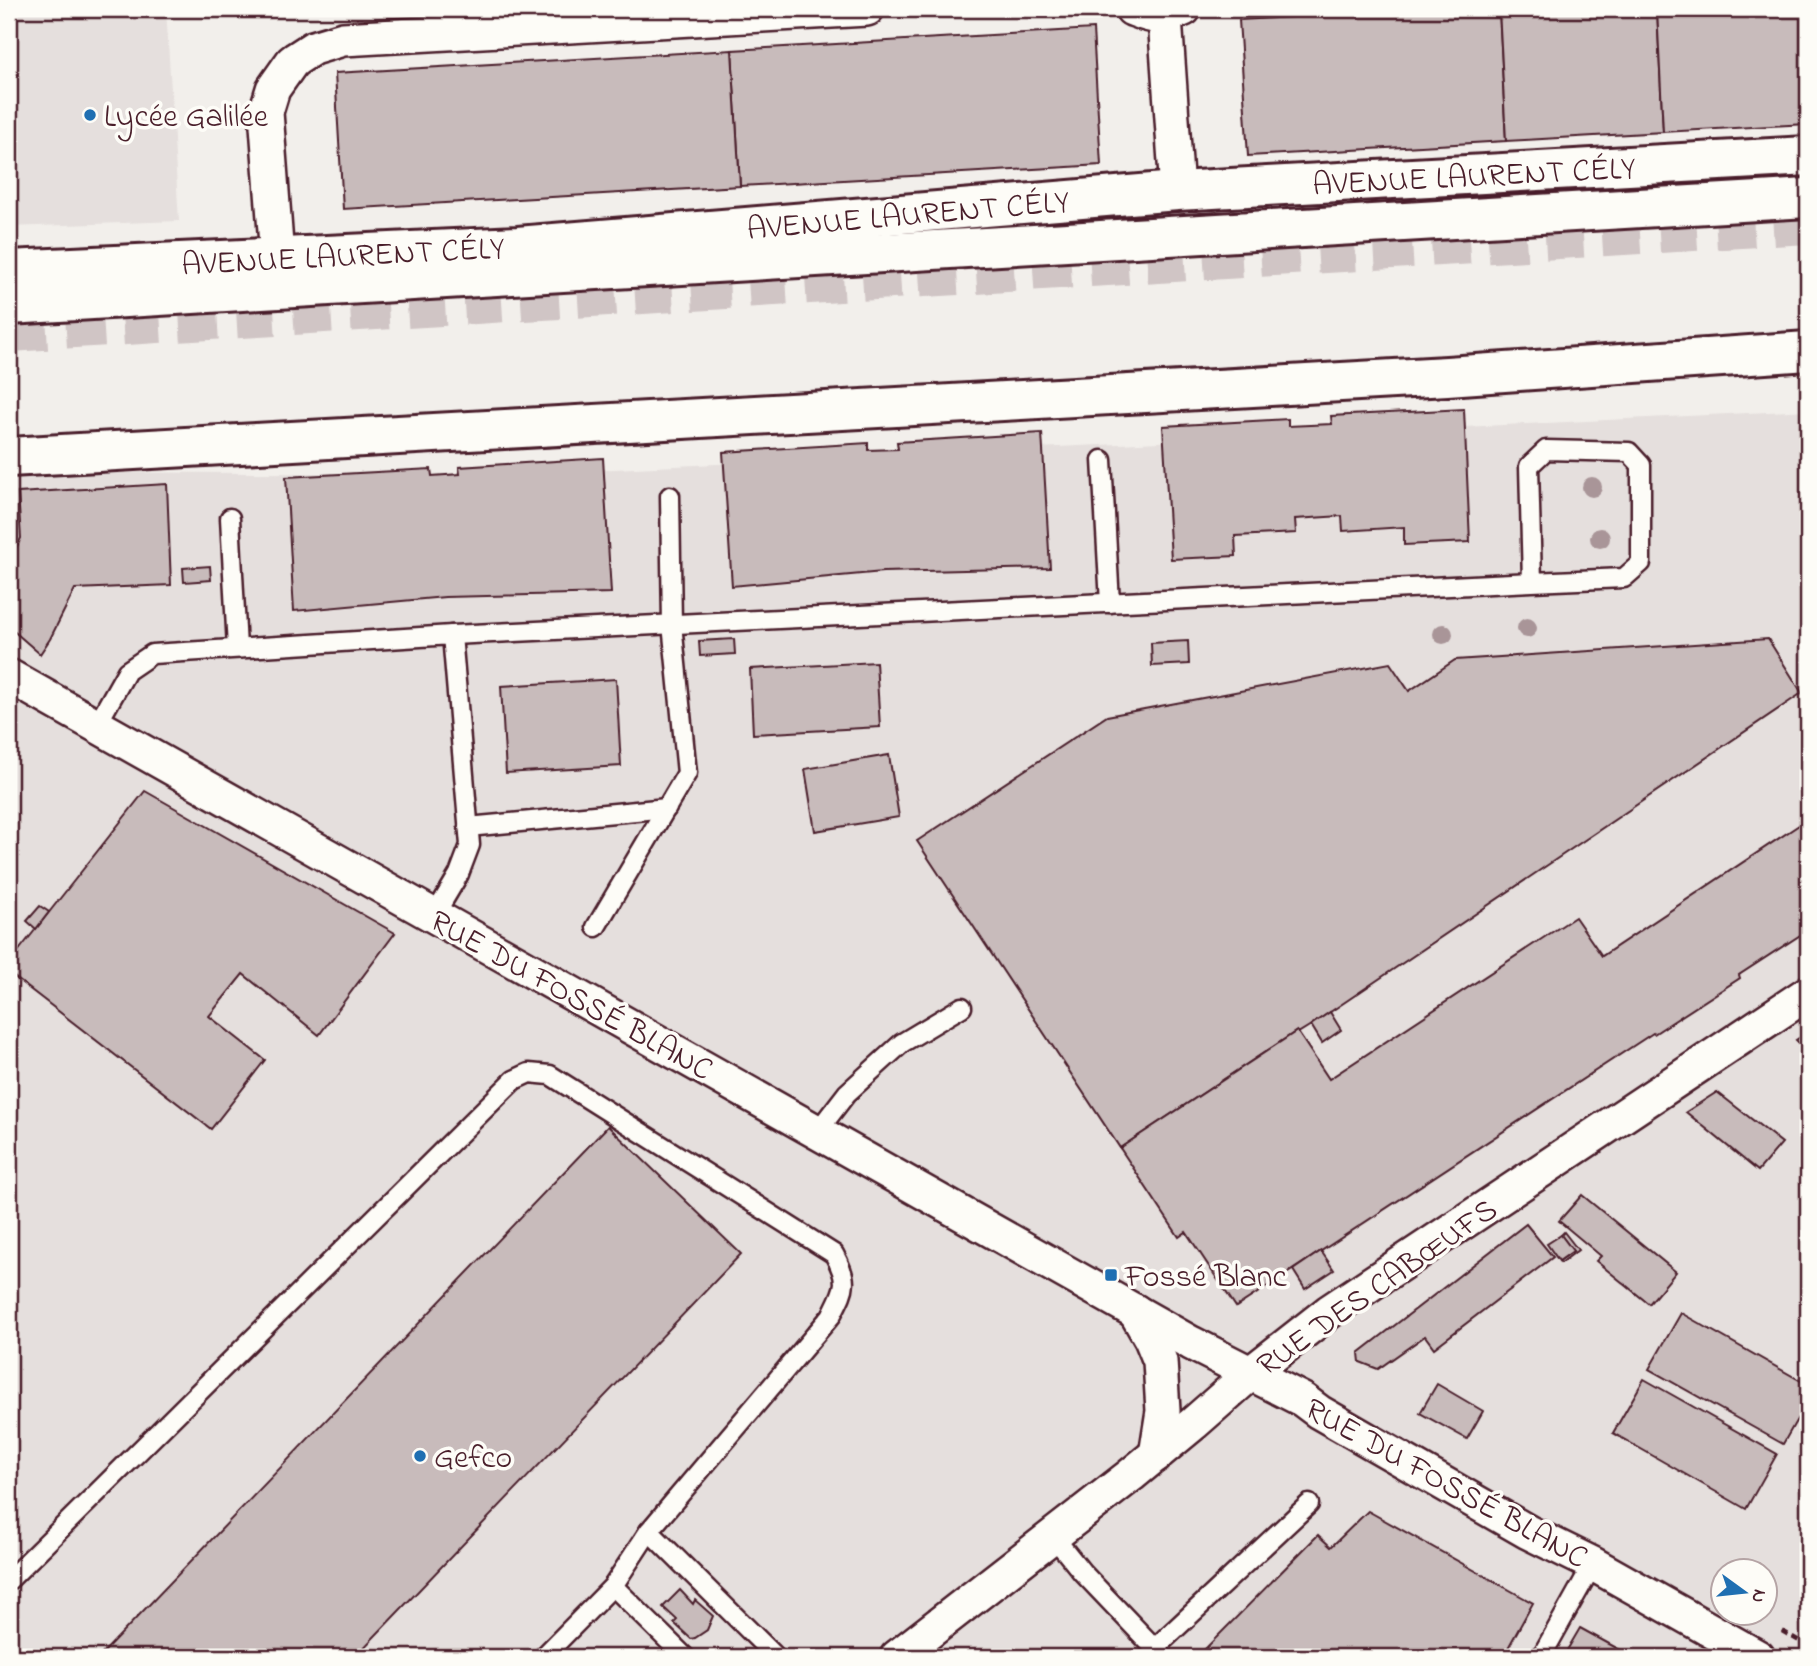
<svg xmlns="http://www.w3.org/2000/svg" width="1817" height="1666" font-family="'Indie Flower',sans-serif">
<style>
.built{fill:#e5dfdd;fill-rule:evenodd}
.building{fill:#c8bbbb;stroke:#4a1f2b;stroke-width:2}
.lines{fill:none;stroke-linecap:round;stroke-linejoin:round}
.highway-tunnel{stroke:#d0c5c5;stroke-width:38;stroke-dasharray:38 19;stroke-linecap:butt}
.lane-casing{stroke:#4a1f2b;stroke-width:23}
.street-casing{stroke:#4a1f2b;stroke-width:38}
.primary-casing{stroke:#4a1f2b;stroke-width:44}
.highway-casing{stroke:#4a1f2b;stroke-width:44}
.path{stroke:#4a1f2b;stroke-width:4.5;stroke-dasharray:7 5;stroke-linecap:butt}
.lane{stroke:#fdfcf7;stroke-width:18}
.street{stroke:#fdfcf7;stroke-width:33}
.primary{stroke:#fdfcf7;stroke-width:38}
.highway{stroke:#fdfcf7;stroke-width:38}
.tree{fill:#a99598}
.poi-dot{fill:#1f6fb2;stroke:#fdfcf7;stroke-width:2.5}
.labels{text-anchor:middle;stroke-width:7;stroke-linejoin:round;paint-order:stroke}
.poi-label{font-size:32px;fill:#4a1f2b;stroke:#fdfcf7;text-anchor:start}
.street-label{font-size:32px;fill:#4a1f2b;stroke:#fdfcf7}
</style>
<rect width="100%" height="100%" fill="#f2efeb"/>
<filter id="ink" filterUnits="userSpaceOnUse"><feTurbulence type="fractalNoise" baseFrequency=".0143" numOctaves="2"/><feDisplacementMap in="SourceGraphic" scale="14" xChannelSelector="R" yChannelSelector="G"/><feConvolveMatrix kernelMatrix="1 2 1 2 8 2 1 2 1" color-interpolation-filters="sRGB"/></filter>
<g filter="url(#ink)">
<g class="built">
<polygon points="9,9 166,9 179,221 9,227"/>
<path d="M1808,410V1657H9V472L513,474ZM1722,1572H1764V1614H1722Z"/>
</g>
<g class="building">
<polygon points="1439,9 1499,9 1506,141 1248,156 1239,20"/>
<polygon points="1499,9 1657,9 1663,132 1506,141"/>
<polygon points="1657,9 1808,9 1808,124 1663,132"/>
<polygon points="1093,29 1101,165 740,186 732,50"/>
<polygon points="732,50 740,186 343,209 335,73"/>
<polygon points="1464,409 1470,542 1404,545 1404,527 1343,531 1342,516 1295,519 1296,533 1235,536 1236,556 1171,559 1163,426 1288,419 1288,426 1332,424 1331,416"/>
<polygon points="1042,433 1050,568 883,572 732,586 723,452 868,443 868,450 898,449 897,442"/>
<polygon points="603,458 611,593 445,597 294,611 286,477 431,469 432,476 460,474 459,467"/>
<polygon points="167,484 171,585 75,589 50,639 40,654 9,627 9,563 21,538 18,493"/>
<polygon points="210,566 211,580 184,582 183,568"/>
<polygon points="734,639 735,654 700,656 699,641"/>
<polygon points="1768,639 1802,693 1311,1025 1298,1033 1297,1031 1120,1148 917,841 1107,716 1390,663 1409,691 1455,660"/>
<polygon points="1188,641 1189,664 1152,666 1151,643"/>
<polygon points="876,662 880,727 753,734 750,669"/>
<polygon points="616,679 621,766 506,773 501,686"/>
<polygon points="889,755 899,817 815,831 805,769"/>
<polygon points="145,791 395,933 319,1035 243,974 209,1016 265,1060 211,1129 9,973 9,963"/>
<polygon points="1808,819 1808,930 1739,975 1740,978 1654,1034 1653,1033 1236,1307 1186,1232 1179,1237 1120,1148 1297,1031 1329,1079 1575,917 1602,956"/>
<polygon points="40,906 49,912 36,929 27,921"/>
<polygon points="10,944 18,951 9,963 9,945"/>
<polygon points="1330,1012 1341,1030 1322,1043 1311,1025"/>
<polygon points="1808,1032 1808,1052 1796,1040"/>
<polygon points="1717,1092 1782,1143 1758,1171 1686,1112"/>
<polygon points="608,1126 741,1254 355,1657 99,1657"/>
<polygon points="1582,1195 1676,1272 1649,1304 1596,1261 1601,1256 1559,1221"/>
<polygon points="1526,1224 1553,1257 1434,1348 1425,1336 1378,1369 1360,1362 1359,1353"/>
<polygon points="1564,1232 1578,1250 1561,1263 1559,1261 1573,1251 1561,1235"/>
<polygon points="1561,1235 1573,1251 1559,1261 1547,1244"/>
<polygon points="1321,1251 1334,1270 1305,1289 1293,1270"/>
<polygon points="1681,1313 1808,1385 1808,1400 1783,1444 1649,1369"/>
<polygon points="1644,1379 1777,1454 1746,1509 1613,1433"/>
<polygon points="1437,1384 1483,1411 1467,1439 1420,1413"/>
<polygon points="1808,1405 1808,1428 1799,1421"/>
<polygon points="1368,1511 1533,1603 1503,1657 1207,1657 1202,1652 1318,1535 1331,1547"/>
<polygon points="680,1590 693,1604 695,1600 713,1616 707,1630 695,1638 691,1639 674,1623 677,1620 663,1607"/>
<polygon points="1580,1628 1633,1657 1563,1657"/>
</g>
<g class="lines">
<polyline class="highway-tunnel" points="9,333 1808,225"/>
<defs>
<g id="lane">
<polyline points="1102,460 1110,603"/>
<polyline points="230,518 237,648"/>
<polyline points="452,635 1532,582 1624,578 1641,563 1641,465 1629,452 1546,450 1529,466 1532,582"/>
<polyline points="96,726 127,671 152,654 452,635 470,845 459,874 434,916"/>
<polyline points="468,827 667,808"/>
<polyline points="596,927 687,773 672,624 670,496"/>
<polyline points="817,1132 847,1093 902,1043 962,1007"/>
<polyline points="649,1531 776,1657"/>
<polyline points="1053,1536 1082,1572 1163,1657"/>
<path d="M9,1580L514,1080L529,1073L550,1075L834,1254C850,1283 845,1288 831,1316L649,1531L613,1586L543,1657"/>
<polyline points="613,1586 685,1657"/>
<polyline points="1155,1648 1309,1504"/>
<polyline points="1541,1657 1593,1564"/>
</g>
<g id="street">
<path d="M1132,9C1157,18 1160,20 1184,9"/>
<polyline points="1165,18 1177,191"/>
<polyline points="277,258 266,112 273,89 292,62 296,59 313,48 343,39 867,9"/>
<polyline points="9,676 1191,1343 1303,1400 1319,1412 1528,1532 1593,1564 1758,1657"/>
<polyline points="1135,1311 1151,1339 1160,1361 1163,1411 1156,1455"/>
<polyline points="897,1657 1131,1475 1194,1423 1251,1373 1330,1311 1808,993"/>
</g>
<g id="primary">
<polyline points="9,270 518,246 1177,191 1808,156"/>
<polyline points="9,457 1447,376 1808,351"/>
</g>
<polyline id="highway" points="9,305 1808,198"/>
</defs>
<use href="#lane" class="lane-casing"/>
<use href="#street" class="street-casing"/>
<use href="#primary" class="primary-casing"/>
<use href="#highway" class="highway-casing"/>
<polyline class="path" points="1782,1631 1808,1646"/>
<use href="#lane" class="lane"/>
<use href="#street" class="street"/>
<use href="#primary" class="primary"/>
<use href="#highway" class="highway"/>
</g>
<g class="tree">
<circle cx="1592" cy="487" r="10"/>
<circle cx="1600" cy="538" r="10"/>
<circle cx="1527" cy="628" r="10"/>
<circle cx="1443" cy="634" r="10"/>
</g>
</g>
<g class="poi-dot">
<circle cx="90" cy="115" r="7"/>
<rect x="1104" y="1268" width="14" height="14" rx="3.5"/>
<circle cx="420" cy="1456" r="7"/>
</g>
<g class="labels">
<g class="poi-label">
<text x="104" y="126">Lycée Galilée</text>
<text x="1125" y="1286">Fossé Blanc</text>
<text x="434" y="1467">Gefco</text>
</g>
<g class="street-label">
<text transform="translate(1474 175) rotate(-3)" y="11">AVENUE LAURENT CÉLY</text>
<text transform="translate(908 214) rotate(-5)" y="11">AVENUE LAURENT CÉLY</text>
<text transform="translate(343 255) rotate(-3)" y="11">AVENUE LAURENT CÉLY</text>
<text transform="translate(572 994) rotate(29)" y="11">RUE DU FOSSÉ BLANC</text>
<text transform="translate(1376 1286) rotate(-35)" y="11">RUE DES CABŒUFS</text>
<text transform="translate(1447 1482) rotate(29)" y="11">RUE DU FOSSÉ BLANC</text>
</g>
</g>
<rect width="1817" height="1666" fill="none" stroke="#fdfcf7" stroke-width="35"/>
<rect x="18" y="18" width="1782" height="1631" fill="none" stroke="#4a1f2b" stroke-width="2.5" filter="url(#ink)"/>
<g transform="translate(1744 1592) rotate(105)"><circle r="33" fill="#fdfcf7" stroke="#b5a4a5" stroke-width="2"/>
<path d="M0-5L12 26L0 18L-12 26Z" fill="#1f6fb2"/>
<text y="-10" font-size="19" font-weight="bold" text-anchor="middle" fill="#4a1f2b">N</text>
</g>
</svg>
